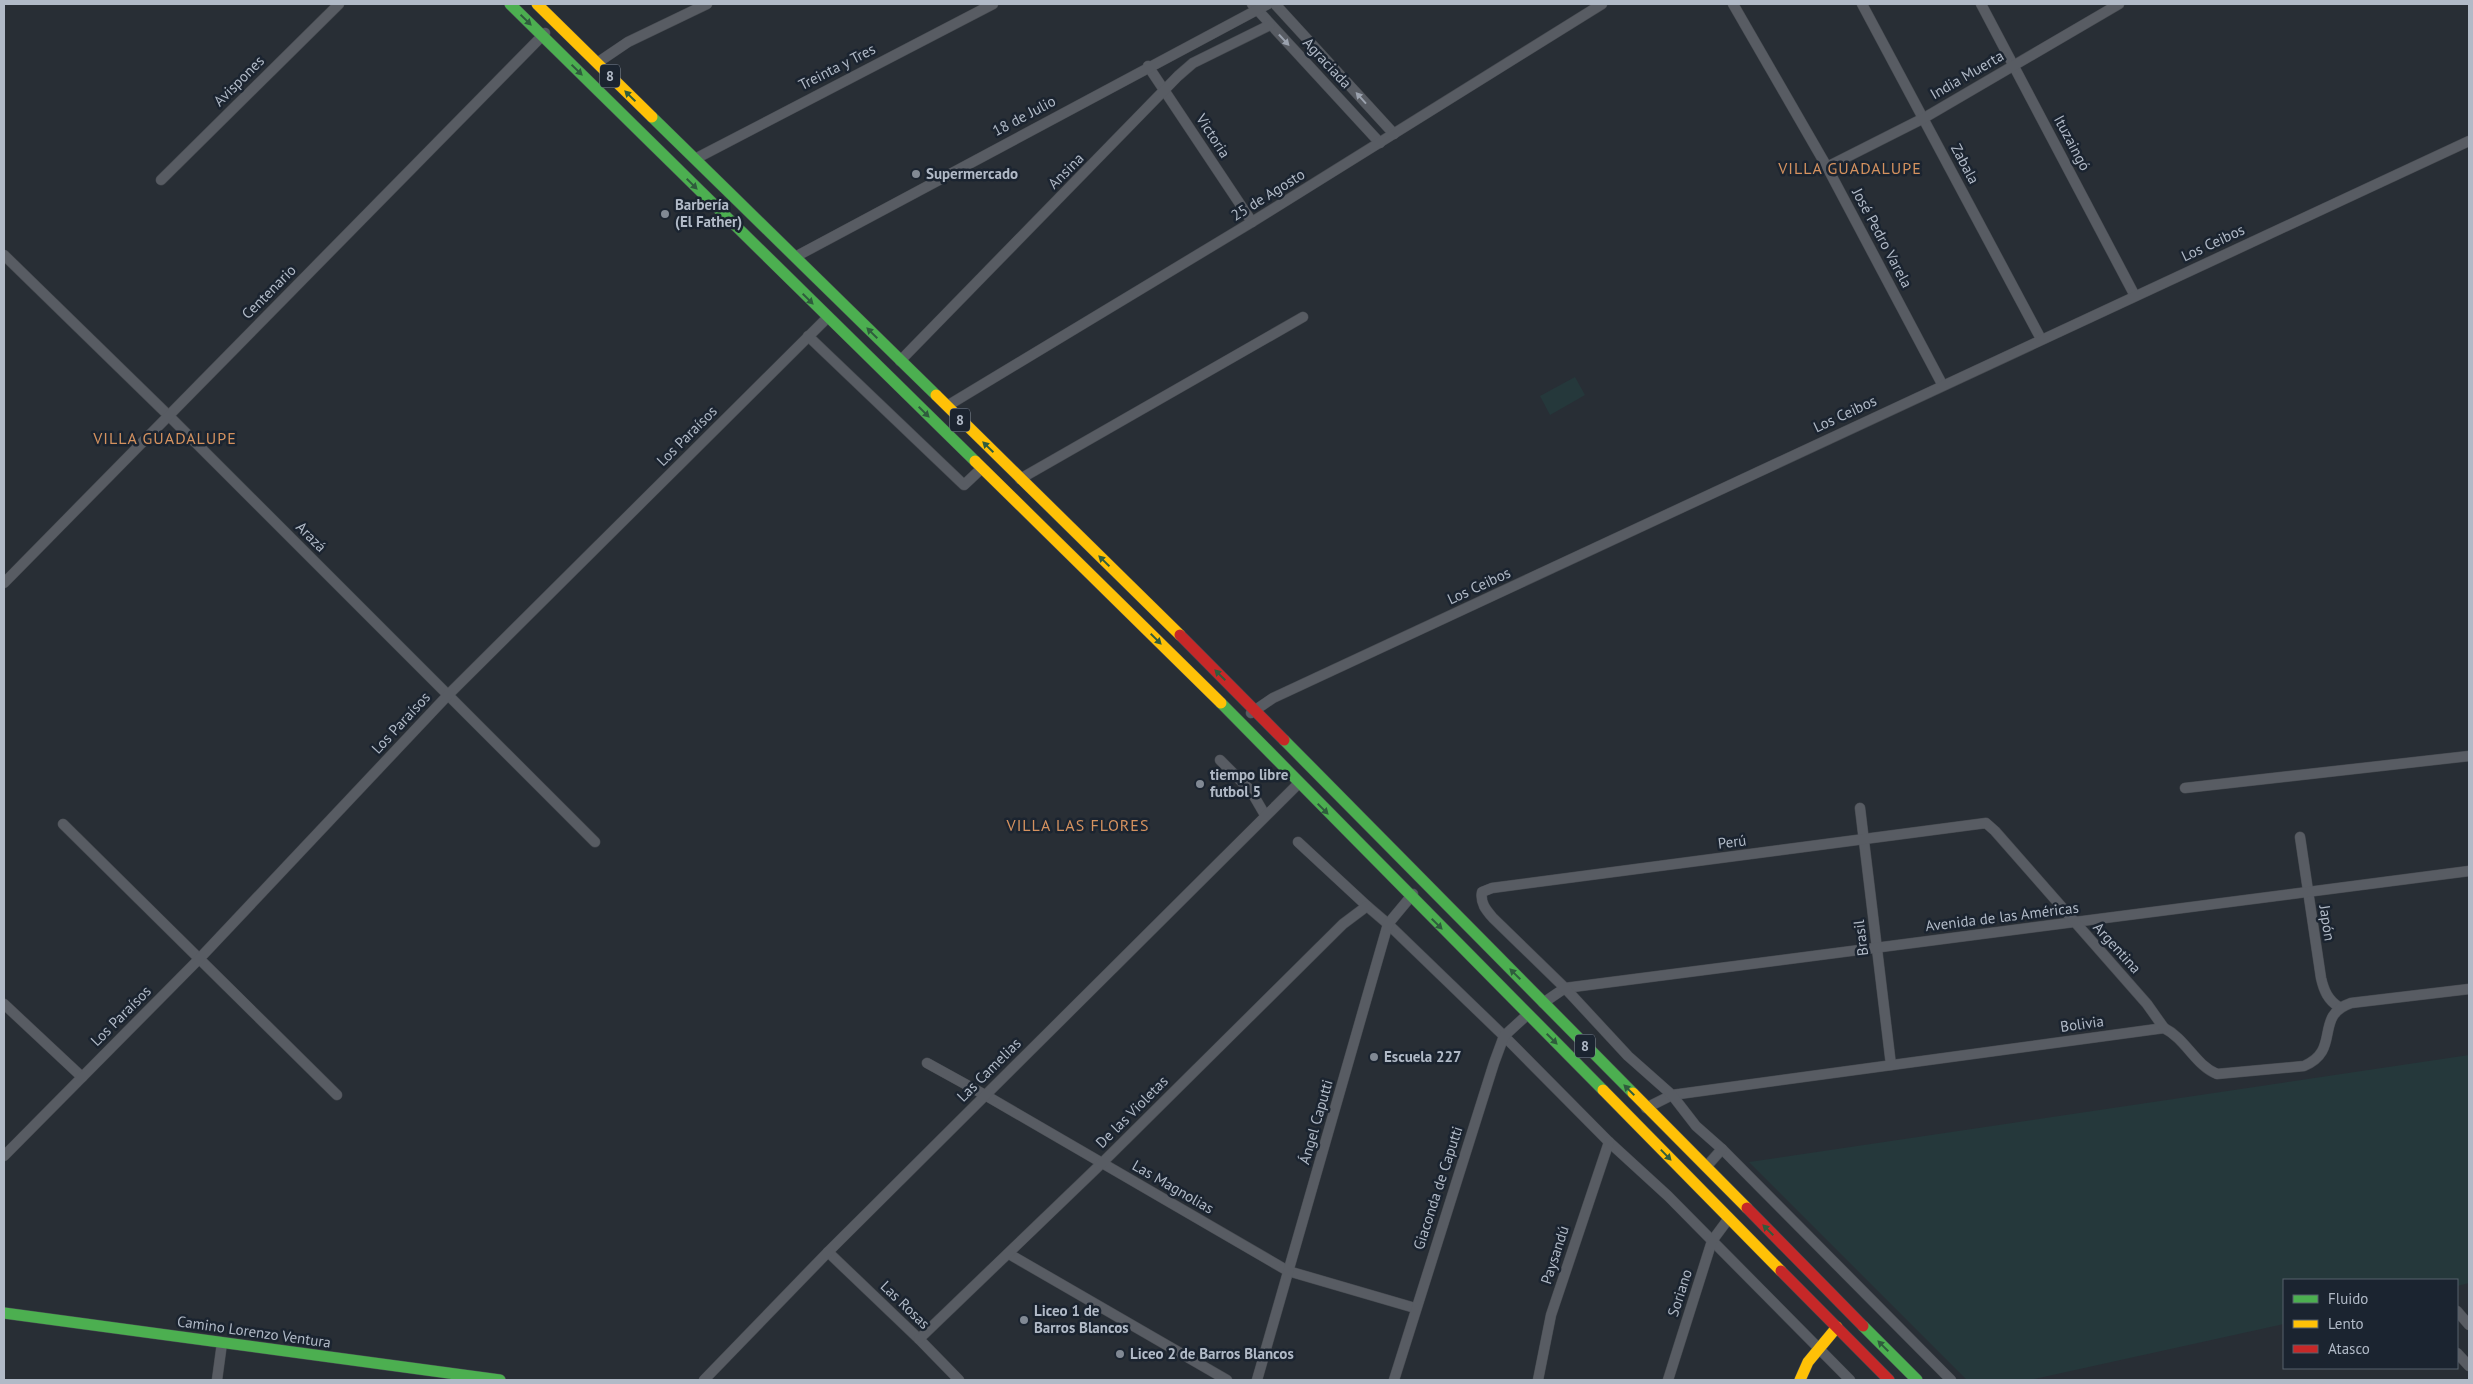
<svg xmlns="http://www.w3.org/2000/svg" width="2473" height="1384" font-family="'PT Sans',sans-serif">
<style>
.pitch{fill:#25383b}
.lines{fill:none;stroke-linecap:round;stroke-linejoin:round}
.street-casing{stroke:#464a50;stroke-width:11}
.fast-casing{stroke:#464a50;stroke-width:12}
.slow-casing{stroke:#464a50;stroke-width:12}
.jam-casing{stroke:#464a50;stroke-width:12}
.street{stroke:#585c63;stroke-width:10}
.fast{stroke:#4caf50;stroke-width:11}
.slow{stroke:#ffc107;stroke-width:11}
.jam{stroke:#c62828;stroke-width:11}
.oneway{fill:#2f5c3d}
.oneway2{fill:#9ba2ae}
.poi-dot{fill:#818994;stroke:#1b2430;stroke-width:2}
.labels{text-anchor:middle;stroke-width:5;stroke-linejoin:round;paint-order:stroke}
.shield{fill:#1b2430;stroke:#848d9a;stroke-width:1}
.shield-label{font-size:14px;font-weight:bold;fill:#b1bac7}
.street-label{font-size:15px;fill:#b1bac7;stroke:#1b2430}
.poi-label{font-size:15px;font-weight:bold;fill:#b1bac7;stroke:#1b2430;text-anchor:start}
.neighbourhood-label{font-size:16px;letter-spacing:1px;fill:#d5925f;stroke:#1b2430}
</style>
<rect width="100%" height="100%" fill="#282e35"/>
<g class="pitch">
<polygon points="1575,377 1585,395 1550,415 1540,396"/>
<polygon points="2469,1055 2469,1283 2457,1286 2457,1280 2284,1280 2284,1324 2030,1380 1967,1380 1749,1162"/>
</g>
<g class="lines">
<defs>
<g id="street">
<polyline points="1252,4 1380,143"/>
<polyline points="1275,4 1394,134"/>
<polyline points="1733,4 1827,167 1942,384"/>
<polyline points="1862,4 2041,339"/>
<polyline points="1981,4 2135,296"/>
<polyline points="597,63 628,42 707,4"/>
<polyline points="1148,66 1252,222"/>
<polyline points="695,159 993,4"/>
<polyline points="1827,167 1924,118 2119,4"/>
<polyline points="161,180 339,4"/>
<polyline points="4,255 168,415 595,842"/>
<polyline points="795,257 1268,4"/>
<polyline points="808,336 964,485 982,468"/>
<polyline points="900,361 1178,76 1193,63 1270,25"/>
<polyline points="947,406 1252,222 1602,4"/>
<polyline points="1020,479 1303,317"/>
<polyline points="4,583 545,33"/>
<polyline points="1251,713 1273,698 2469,141"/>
<polyline points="1220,760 1251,791 1265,815"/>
<polyline points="2185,788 2469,756"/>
<polyline points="1860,808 1891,1065"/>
<polyline points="63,824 337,1095"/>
<path d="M2300,837L2321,978C2324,991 2328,1000 2339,1007"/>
<polyline points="1298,842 1367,906 1388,924 1504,1036 1609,1142 1668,1196 1850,1380"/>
<polyline points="1543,1003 1565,988 2469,871"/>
<polyline points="4,1004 82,1077"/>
<polyline points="927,1063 985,1095 1288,1271 1415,1308"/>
<path d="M1646,1108L1672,1095L2164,1028C2186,1039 2195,1065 2217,1074L2304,1066C2342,1050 2313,1016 2351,1003L2469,989"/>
<polyline points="1722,1149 1951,1380"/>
<polyline points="4,1156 200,958 448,695 827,318"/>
<path d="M1706,1167L1722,1149L1696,1126L1672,1095L1628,1056L1565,988L1493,918C1486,910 1480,903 1482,892L1492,888L1986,823L1995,831L2147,1004L2164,1028"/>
<polyline points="828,1252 919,1339 959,1380"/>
<polyline points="1009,1254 1227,1380"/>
<polyline points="2457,1311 2469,1325"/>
<polyline points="919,1339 1102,1163 1343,924 1367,906"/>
<polyline points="2457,1353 2469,1366"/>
<polyline points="217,1380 222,1343"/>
<polyline points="704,1380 828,1252 1298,784"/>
<polyline points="1257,1380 1388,924 1413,894"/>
<polyline points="1394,1380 1494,1063 1504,1036 1527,1015"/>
<polyline points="1538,1380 1551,1315 1609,1142"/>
<polyline points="1668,1380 1712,1241 1729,1218"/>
</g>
<g id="fast">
<polyline points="510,4 975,461"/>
<polyline points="652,117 936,395"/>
<polyline points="1221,703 1603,1090"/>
<polyline points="1284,740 1633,1093"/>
<polyline points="4,1313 500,1380"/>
<polyline points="1863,1326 1917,1380"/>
</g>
<g id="slow">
<polyline points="537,4 652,117"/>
<polyline points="936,395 1180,635"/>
<polyline points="975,461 1221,703"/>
<polyline points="1603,1090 1781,1271"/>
<polyline points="1633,1093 1747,1208"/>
<polyline points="1800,1380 1808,1362 1837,1327"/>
</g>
<g id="jam">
<polyline points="1180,635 1284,740"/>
<polyline points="1747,1208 1863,1326"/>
<polyline points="1781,1271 1889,1380"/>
</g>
</defs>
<use href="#street" class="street-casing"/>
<use href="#fast" class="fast-casing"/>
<use href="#slow" class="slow-casing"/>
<use href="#jam" class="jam-casing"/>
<use href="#street" class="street"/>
<use href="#fast" class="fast"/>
<use href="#slow" class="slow"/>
<use href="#jam" class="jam"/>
</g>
<defs><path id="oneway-solid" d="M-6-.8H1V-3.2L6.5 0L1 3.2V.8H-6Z" transform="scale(1.25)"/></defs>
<g class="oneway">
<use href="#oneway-solid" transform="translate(526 20) rotate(44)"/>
<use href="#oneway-solid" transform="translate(577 70) rotate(44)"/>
<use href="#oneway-solid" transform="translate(630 96) rotate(-136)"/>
<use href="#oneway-solid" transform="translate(692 184) rotate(45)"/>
<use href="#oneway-solid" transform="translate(808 299) rotate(45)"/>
<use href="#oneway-solid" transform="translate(872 333) rotate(-135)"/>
<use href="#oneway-solid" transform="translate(924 412) rotate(45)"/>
<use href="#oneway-solid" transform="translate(988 447) rotate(-136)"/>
<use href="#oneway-solid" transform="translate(1104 561) rotate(-136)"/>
<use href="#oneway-solid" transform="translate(1156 639) rotate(45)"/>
<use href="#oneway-solid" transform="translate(1220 675) rotate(-135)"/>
<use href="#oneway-solid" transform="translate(1323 809) rotate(45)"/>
<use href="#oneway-solid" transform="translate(1437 924) rotate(45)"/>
<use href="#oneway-solid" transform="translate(1515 974) rotate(-135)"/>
<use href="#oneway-solid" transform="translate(1552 1039) rotate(45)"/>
<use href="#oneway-solid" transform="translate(1629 1090) rotate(-135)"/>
<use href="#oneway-solid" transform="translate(1666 1155) rotate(46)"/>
<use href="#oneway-solid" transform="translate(1768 1230) rotate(-135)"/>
<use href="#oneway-solid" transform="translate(1883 1346) rotate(-135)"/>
</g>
<g class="oneway2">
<use href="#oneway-solid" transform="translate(1284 40) rotate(47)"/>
<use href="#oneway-solid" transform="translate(1361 98) rotate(-132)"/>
</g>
<g class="poi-dot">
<circle cx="916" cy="174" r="5"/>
<circle cx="665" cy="214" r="5"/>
<circle cx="1200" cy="784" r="5"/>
<circle cx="1374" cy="1057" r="5"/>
<circle cx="1024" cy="1320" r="5"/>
<circle cx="1120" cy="1354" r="5"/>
</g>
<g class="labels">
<g class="shield">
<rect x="600" y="64.5" width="20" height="23" rx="4"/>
<rect x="950" y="408.5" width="20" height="23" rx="4"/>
<rect x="1575" y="1034.5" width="20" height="23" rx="4"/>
</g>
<g class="shield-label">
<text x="610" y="81">8</text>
<text x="960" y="425">8</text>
<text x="1585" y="1051">8</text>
</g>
<g class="street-label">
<text transform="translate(1327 63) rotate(47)" y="5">Agraciada</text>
<text transform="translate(837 67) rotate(-27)" y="5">Treinta y Tres</text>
<text transform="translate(1967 75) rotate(-30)" y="5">India Muerta</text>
<text transform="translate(239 81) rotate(-45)" y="5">Avispones</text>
<text transform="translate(1024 116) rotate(-28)" y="5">18 de Julio</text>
<text transform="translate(1213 136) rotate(57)" y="5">Victoria</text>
<text transform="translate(2072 143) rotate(62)" y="5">Ituzaingó</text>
<text transform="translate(1965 164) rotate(62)" y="5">Zabala</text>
<text transform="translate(1066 171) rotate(-45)" y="5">Ansina</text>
<text transform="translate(1268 195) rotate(-32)" y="5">25 de Agosto</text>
<text transform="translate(1882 238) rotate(62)" y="5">José Pedro Varela</text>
<text transform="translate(2213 243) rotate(-25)" y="5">Los Ceibos</text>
<text transform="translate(269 292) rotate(-45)" y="5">Centenario</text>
<text transform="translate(1845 414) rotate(-25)" y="5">Los Ceibos</text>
<text transform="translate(687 436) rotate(-45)" y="5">Los Paraísos</text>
<text transform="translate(311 537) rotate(45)" y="5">Arazá</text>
<text transform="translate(1479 586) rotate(-25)" y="5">Los Ceibos</text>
<text transform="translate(401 723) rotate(-47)" y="5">Los Paraísos</text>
<text transform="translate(1732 842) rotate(-7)" y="5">Perú</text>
<text transform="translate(2002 917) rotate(-7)" y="5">Avenida de las Américas</text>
<text transform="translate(2327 923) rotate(81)" y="5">Japón</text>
<text transform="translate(1861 938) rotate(-97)" y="5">Brasil</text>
<text transform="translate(2117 948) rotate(48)" y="5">Argentina</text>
<text transform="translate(121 1016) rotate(-45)" y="5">Los Paraísos</text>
<text transform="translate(2082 1024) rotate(-8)" y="5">Bolivia</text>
<text transform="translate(989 1070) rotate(-45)" y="5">Las Camelias</text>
<text transform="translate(1132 1112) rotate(-45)" y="5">De las Violetas</text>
<text transform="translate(1316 1122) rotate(-74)" y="5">Ángel Caputti</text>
<text transform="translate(1173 1187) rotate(30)" y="5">Las Magnolias</text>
<text transform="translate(1438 1188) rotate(-72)" y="5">Giaconda de Caputti</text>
<text transform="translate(1555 1255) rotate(-72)" y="5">Paysandú</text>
<text transform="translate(1680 1293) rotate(-72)" y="5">Soriano</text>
<text transform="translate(905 1305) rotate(44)" y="5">Las Rosas</text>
<text transform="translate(254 1332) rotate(8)" y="5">Camino Lorenzo Ventura</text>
</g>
<g class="poi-label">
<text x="926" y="179">Supermercado</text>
<text x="675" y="210">Barbería<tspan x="675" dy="17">(El Father)</tspan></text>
<text x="1210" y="780">tiempo libre<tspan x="1210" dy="17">futbol 5</tspan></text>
<text x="1384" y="1062">Escuela 227</text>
<text x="1034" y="1316">Liceo 1 de<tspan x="1034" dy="17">Barros Blancos</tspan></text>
<text x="1130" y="1359">Liceo 2 de Barros Blancos</text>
</g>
<g class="neighbourhood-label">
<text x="1850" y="174">VILLA GUADALUPE</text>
<text x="165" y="444">VILLA GUADALUPE</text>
<text x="1078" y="831">VILLA LAS FLORES</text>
</g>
</g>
<rect width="2473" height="1384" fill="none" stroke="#b1bac7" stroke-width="10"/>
<rect x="2283" y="1279" width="175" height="90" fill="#1b2430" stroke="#57606c"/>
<rect x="2293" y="1295" width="25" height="8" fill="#4caf50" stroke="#57606c"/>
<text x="2328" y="1304" font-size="15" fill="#b1bac7">Fluido</text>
<rect x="2293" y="1320" width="25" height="8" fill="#ffc107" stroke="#57606c"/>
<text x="2328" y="1329" font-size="15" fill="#b1bac7">Lento</text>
<rect x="2293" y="1345" width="25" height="8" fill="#c62828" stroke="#57606c"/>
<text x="2328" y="1354" font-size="15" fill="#b1bac7">Atasco</text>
</svg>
